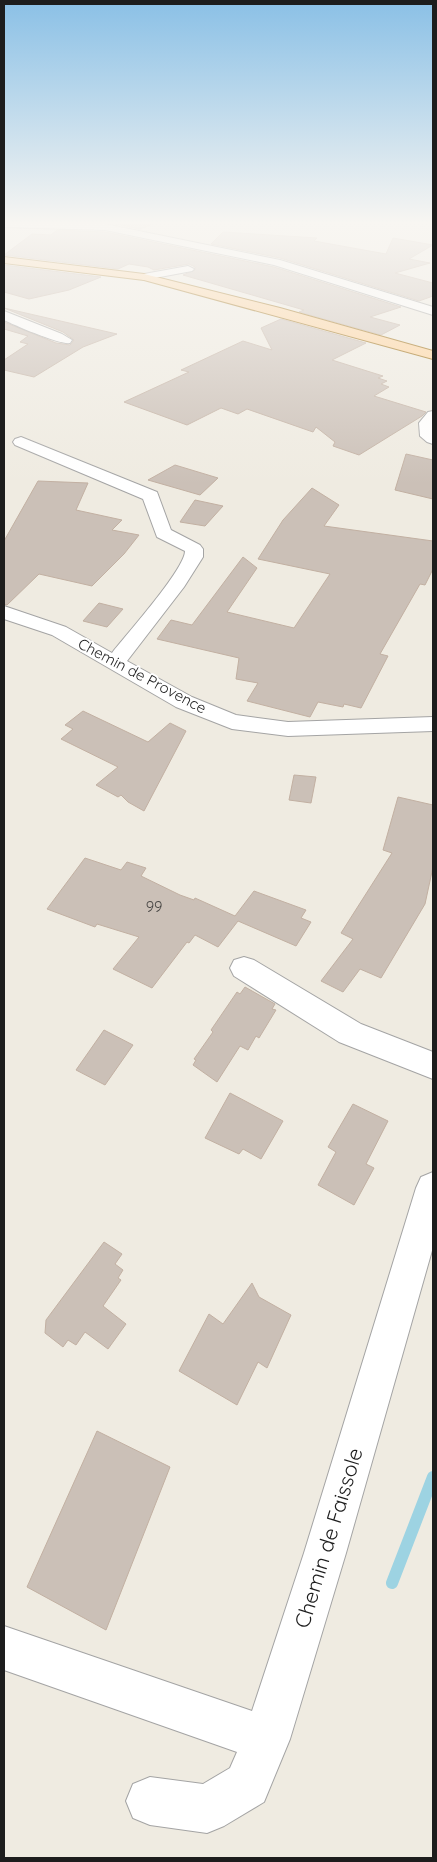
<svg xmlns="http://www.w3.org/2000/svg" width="437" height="1862" font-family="Quicksand,sans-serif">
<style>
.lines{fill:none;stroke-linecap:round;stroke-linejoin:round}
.stream{stroke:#9dd3e2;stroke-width:12}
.building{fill:#cbc0b7;stroke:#c2b0a2}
.minor-casing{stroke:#a4a4a4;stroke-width:2}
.major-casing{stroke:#966300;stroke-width:2}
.minor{fill:#fff;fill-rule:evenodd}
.major{fill:#ffd197;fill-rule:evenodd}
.labels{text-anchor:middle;stroke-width:4;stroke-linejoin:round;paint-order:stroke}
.far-street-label{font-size:15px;fill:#1d1d1d;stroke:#fff}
.number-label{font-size:15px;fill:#484644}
.near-street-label{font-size:21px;fill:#1d1d1d;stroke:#fff}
</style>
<rect width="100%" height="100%" fill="#efebe1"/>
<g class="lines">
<polyline class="stream" points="392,1583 433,1477"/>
</g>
<g class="building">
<polygon points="112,223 153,223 153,224 140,229"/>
<polygon points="57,230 105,232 274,267 401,307 370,317 400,325 381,335 299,312 304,310 183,275 195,270 195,267 189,264 154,270 148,267 129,264 118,269 4,255 32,234 51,235"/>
<polygon points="223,232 317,238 314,241 386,254 393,238 433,245 409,259 430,263 395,273 433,283 433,296 419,301 280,258 211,244"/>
<polygon points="4,265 101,277 69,290 29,299 4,292"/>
<polygon points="4,308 117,334 83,347 34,377 4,370 4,360 28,344 20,342 28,336 4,329 4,322 56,343 70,345 74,340 63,332"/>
<polygon points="281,319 366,343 332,360 383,376 378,378 387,381 381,384 389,387 374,396 426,412 422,416 359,455 333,446 335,442 316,427 313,432 247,409 238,414 221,408 187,425 124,402 189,372 181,370 243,341 272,350 261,328"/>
<polygon points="406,454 433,460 433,499 395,490"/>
<polygon points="175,465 218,478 200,495 148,480"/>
<polygon points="38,481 88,483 76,510 122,520 112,530 139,535 124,554 92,586 39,574 7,605 4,604 4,541"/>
<polygon points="312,488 339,505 324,526 433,541 433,569 425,585 420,584 380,654 388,656 361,708 344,704 343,707 318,702 310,717 247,701 258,683 236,679 239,658 157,639 171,620 192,625 243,557 257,568 227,612 294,628 330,574 258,559 283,520"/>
<polygon points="195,500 223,506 205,526 180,522"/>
<polygon points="99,603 123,609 107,627 83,621"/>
<polygon points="83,711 148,742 170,723 186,731 144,811 128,802 121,795 118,797 96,785 118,767 61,739 73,729 65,725"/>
<polygon points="294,775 316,777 311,803 289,800"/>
<polygon points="398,797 433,805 433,867 425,904 381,978 360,969 343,992 321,981 353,939 341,933 392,853 383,850"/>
<polygon points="85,858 121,870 127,862 146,868 141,876 180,895 194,900 195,898 235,916 254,891 306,910 301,918 311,922 296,946 238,921 218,947 195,935 189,943 187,942 152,988 113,969 139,937 97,924 95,927 47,909"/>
<polygon points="245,987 275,1004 272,1009 276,1010 259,1038 256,1036 248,1050 240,1046 217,1082 193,1065 196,1060 194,1059 213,1032 211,1030 237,992 240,994"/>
<polygon points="104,1030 133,1045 105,1085 76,1070"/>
<polygon points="230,1093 283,1121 261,1159 243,1149 239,1154 205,1138"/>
<polygon points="353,1104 388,1121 366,1164 374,1168 354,1205 318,1185 336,1152 328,1147"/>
<polygon points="104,1242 122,1254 115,1264 123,1270 118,1278 121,1280 103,1306 126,1324 108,1349 85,1332 76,1345 68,1340 63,1347 45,1333 46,1320"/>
<polygon points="252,1283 259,1297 291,1315 267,1368 258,1362 237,1405 179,1371 209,1314 223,1324"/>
<polygon points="97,1431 170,1467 106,1630 27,1587"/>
</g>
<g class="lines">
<defs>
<g id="minor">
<polygon points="4,223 105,224 280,260 433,307 433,315 274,265 105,230 4,227"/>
<polygon points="188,266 194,269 192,271 144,280 138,277 144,274"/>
<path d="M4,311L62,334L72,340L70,343C60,345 14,325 4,320Z"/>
<polygon points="433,411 433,444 427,442 420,436 419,423 428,412"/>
<path d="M21,437L157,492L171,530L200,545L203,549V557L184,587L127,661L192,697L236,715L288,722L433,717V731L288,736L232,729L176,707L52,635L4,619V606L66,627L112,653C126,635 185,569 185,551L157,537L143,499L15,445L13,442L15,439Z"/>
<polygon points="244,957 254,960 361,1024 433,1052 433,1079 339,1042 234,976 230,968 234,960"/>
<polygon points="433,1172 433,1247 346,1553 290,1739 264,1802 224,1826 207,1833 150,1825 133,1818 126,1801 133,1784 150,1777 203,1784 230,1768 237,1752 4,1670 4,1626 252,1711 304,1553 416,1188 421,1177"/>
</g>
<polygon id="major" points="4,257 144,274 280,308 433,351 433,359 144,280 4,263"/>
</defs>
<use href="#minor" class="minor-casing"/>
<use href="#major" class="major-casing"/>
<use href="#minor" class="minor"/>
<use href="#major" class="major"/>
</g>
<linearGradient id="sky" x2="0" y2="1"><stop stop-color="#8ac0e6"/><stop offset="0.46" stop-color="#f8f6f2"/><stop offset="1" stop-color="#f8f6f2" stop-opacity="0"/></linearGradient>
<rect width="437" height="484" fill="url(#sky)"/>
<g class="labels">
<g class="far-street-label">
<text transform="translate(142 676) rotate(28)" y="5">Chemin de Provence</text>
</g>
<g class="number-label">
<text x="154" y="912">99</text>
</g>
<g class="near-street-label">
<text transform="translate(329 1538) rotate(-73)" y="7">Chemin de Faissole</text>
</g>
</g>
<rect width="437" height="1862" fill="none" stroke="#1d1d1d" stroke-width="10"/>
</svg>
